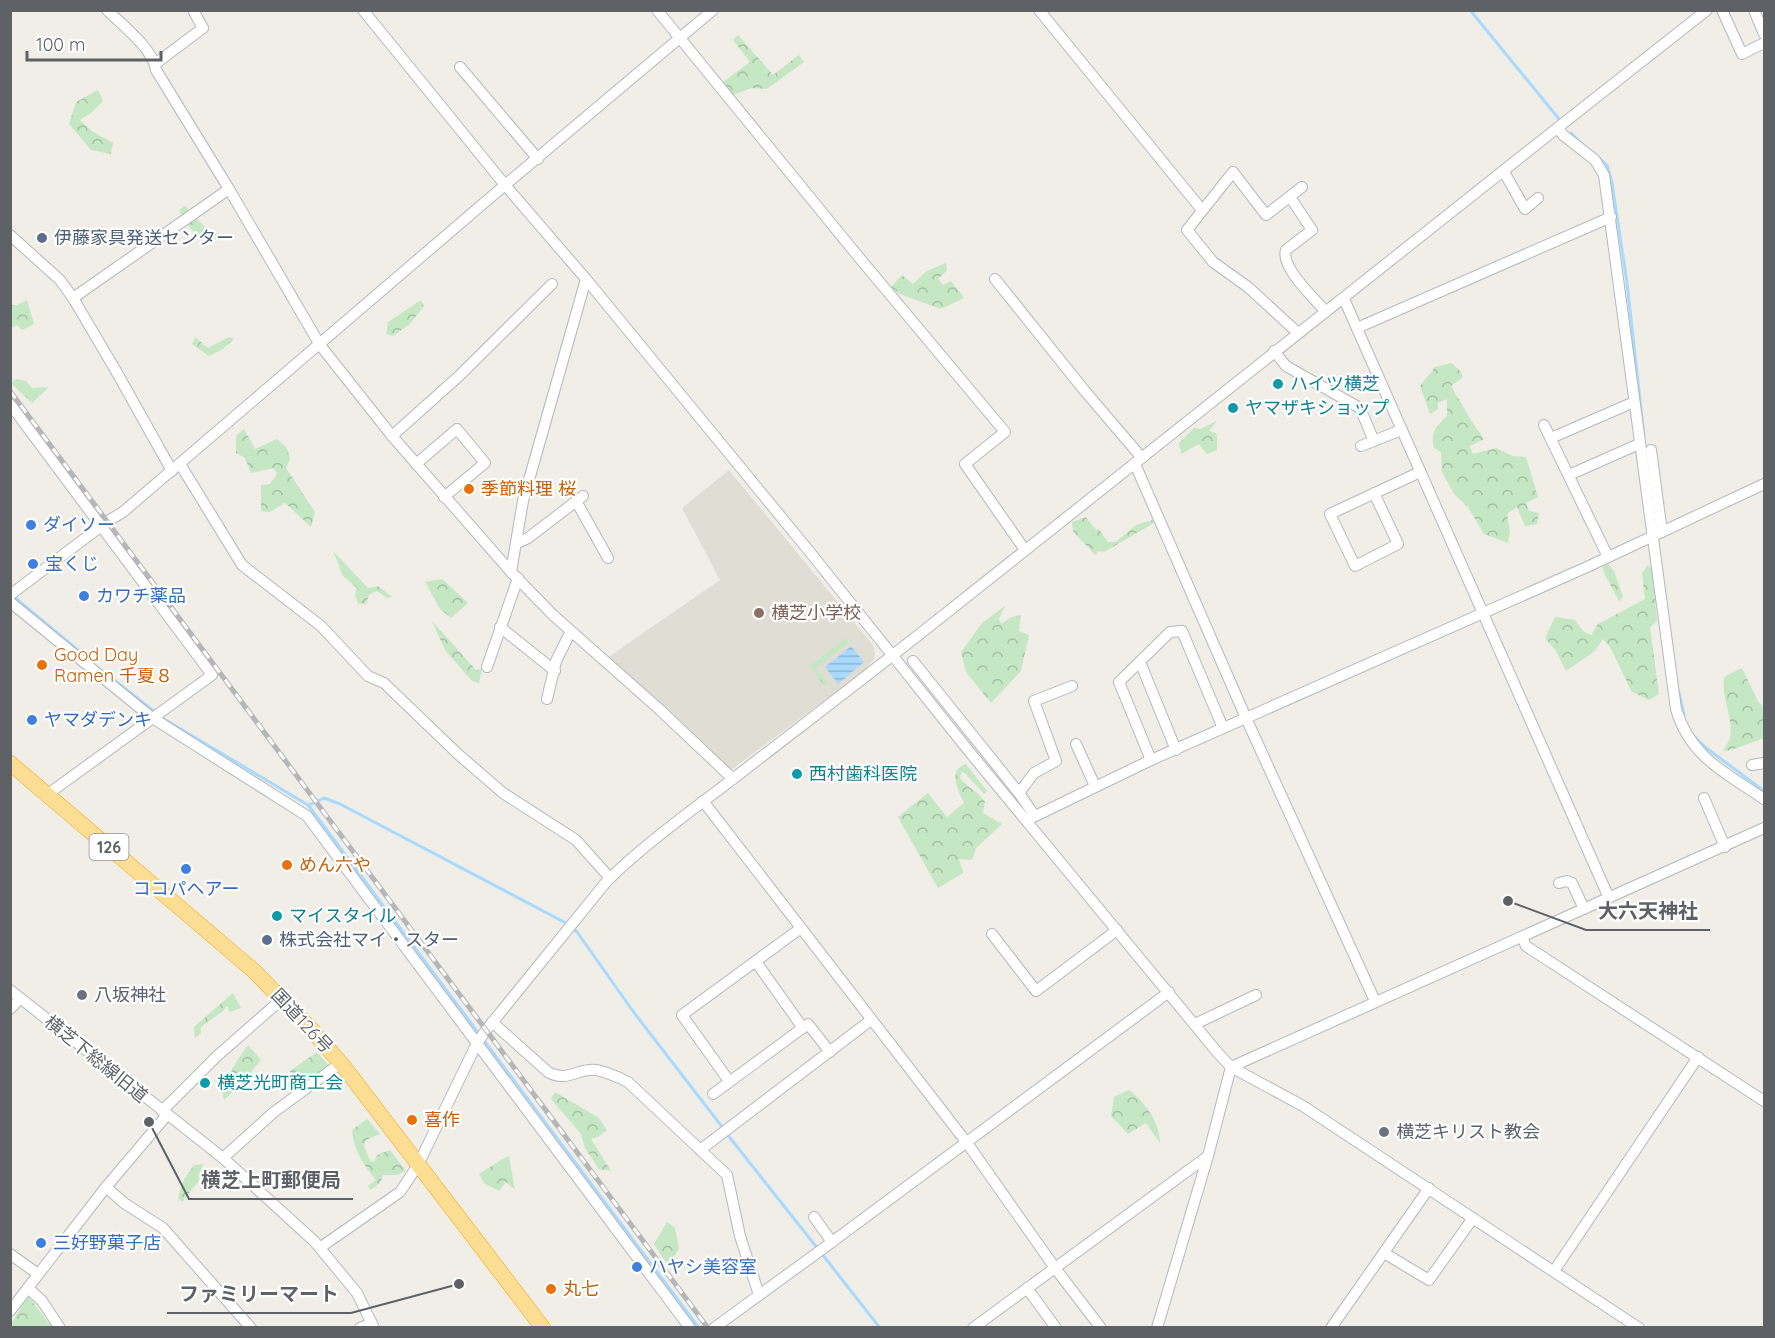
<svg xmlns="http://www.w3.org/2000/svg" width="1775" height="1338" font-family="Quicksand,'Noto Sans JP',sans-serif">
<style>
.education{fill:#e0ddd5}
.forest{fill:url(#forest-crowns)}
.water{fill:url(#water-rules)}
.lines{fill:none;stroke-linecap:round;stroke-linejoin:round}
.stream{stroke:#a9dafd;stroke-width:3}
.minor-casing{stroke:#b4b7bb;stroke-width:12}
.highway-casing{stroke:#f1a305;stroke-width:16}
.minor{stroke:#fff;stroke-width:10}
.highway{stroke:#fbde93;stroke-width:15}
.rail-casing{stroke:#b5b6b7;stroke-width:5}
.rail{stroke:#fff;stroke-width:3;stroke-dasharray:9;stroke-linecap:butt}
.service-dot{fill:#5c6f8a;stroke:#fff;stroke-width:2}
.culture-dot{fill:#0f9aa8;stroke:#fff;stroke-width:2}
.food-dot{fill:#e8710a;stroke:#fff;stroke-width:2}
.shop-dot{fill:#3f7fe0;stroke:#fff;stroke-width:2}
.education-dot{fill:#8d6e63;stroke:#fff;stroke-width:2}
.worship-dot{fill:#6b7280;stroke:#fff;stroke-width:2}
.labels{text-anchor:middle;stroke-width:4.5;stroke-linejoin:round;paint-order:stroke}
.shield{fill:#fff;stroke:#8e9195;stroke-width:1.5}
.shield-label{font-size:16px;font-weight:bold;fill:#5e6267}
.service-label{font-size:18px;fill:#4e5e75;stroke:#fff;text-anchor:start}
.culture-label{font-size:18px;fill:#0d838f;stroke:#fff;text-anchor:start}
.food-label{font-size:18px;fill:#c56008;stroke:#fff;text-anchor:start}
.shop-label{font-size:18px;fill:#366cbe;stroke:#fff;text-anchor:start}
.education-label{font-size:18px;fill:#785e54;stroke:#fff;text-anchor:start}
.worship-label{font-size:18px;fill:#5b616d;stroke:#fff;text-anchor:start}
.street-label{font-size:18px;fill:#5e6267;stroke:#fff}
.leader{fill:none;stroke:#5e6267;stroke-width:2}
.callout-dot{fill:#5e6267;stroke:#fff;stroke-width:2}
.callout-label{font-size:20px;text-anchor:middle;font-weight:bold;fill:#5e6267;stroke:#fff;stroke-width:4.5;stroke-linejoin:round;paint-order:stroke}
</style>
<defs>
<pattern id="forest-crowns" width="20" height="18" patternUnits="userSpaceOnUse" patternTransform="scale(1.5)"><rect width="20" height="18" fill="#c5e7c4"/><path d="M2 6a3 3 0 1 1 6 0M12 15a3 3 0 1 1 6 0" fill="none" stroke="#a3bfa3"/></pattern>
<pattern id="water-rules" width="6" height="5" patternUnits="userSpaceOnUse" patternTransform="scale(1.5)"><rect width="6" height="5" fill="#a9dafd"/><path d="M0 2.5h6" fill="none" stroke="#8db4d1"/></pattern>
</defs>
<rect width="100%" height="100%" fill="#f0eee7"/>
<polygon class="education" points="729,470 873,645 875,653 874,659 865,670 731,770 607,658 720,580 682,508"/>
<g class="forest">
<polygon points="738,35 773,75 799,55 804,62 767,89 751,88 731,96 723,82 750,62 733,40"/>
<polygon points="98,90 103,101 91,113 80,120 92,131 113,143 111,154 91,150 69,124 76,102"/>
<path d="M185,206C198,219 207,235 227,235L225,239L201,238L190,228L179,210Z"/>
<polygon points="946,263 947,270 938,279 943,285 951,281 964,298 941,309 900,294 891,287 902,275 913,284 927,271"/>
<polygon points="27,300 34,324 22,330 17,325 11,328 11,305 17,305"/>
<polygon points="421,300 424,306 410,324 393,336 386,334 388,322"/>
<polygon points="195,337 208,348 229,337 234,339 223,349 209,356 192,344"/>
<path d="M1452,363L1461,372L1463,377L1451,386L1472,422L1484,439L1470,446L1473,454L1496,448L1513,456L1526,457L1538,497L1526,503L1529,511L1539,513L1537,524L1525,526L1517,507L1507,514L1510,532L1508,543L1484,534L1468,507L1454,494L1442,472L1441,452L1434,448C1430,432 1436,427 1447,416V399L1438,403V409L1430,414L1420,386L1435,367Z"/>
<polygon points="16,379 26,381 32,388 49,387 32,403 11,383"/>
<polygon points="1217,421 1209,431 1217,434 1217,450 1207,454 1199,444 1181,454 1179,443 1194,428 1201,429"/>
<polygon points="244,429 255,449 277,439 287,448 290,459 286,468 315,512 311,527 285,503 270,512 261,511 261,485 270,484 277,474 274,468 251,473 245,458 236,453 236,436"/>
<polygon points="1086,517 1096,530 1099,529 1108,542 1116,542 1136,525 1153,520 1154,523 1104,552 1098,551 1095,555 1073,531 1072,522"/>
<polygon points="333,551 368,588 378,586 392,597 387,598 377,591 369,595 366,604 358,604 355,595 357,588 343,576"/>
<polygon points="1608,564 1614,571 1623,597 1619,601 1604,573 1603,566"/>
<polygon points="1648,565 1652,569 1657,621 1650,627 1659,694 1649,700 1632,692 1610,647 1603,639 1595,651 1566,671 1556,651 1545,638 1555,617 1575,620 1583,631 1591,635 1598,624 1645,599 1642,573"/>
<polygon points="442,579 468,603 451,618 440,609 425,582"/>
<polygon points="1005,606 999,619 1001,624 1012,617 1021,615 1019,631 1029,635 1021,671 991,703 966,672 961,652 982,623"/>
<polygon points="432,621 476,670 482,669 479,683 472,681 445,650"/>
<polygon points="846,638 849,643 816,668 828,683 825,687 810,666"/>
<path d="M1742,668L1758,701L1764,707V738L1731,750L1723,751C1725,747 1729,742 1730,738C1734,718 1721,698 1724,677Z"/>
<path d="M966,764L987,791L984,794L966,774L962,772L960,778C967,787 979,792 985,802L983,813L1002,824L976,848L972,860L959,859L963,873L938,888L898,817L928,793L947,817L964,803C958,789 947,771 966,764Z"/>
<polygon points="233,993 241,1008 230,1012 227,1006 223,1011 201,1027 201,1033 195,1038 194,1027"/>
<polygon points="248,1045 261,1060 243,1082 224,1100 222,1090 228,1081 233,1067"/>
<polygon points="317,1052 329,1066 310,1081 300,1085 290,1071"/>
<path d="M1129,1090C1145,1102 1160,1123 1160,1143L1146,1123L1128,1134L1111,1116L1114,1097Z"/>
<polygon points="555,1092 599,1118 607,1130 598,1137 591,1139 611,1171 599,1169 585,1148 581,1134 551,1099"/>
<path d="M367,1119L380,1134L366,1140L364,1146L370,1161L374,1162L377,1155L390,1150L406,1171L397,1175H383L380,1183L370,1190L368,1186L376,1180C364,1166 353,1149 352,1130Z"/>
<path d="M509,1156L515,1190L506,1182L499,1191L484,1183L479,1174C489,1168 499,1160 509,1156Z"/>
<polygon points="203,1164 198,1182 182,1202 178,1198 184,1179 194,1165"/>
<polygon points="667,1222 675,1228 679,1249 668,1266 654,1244"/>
<polygon points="28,1296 52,1327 11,1327 11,1324"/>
</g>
<polygon class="water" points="851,646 864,662 838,684 825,667"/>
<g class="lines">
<g class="stream">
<polyline points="1470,10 1559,119"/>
<polyline points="1571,133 1582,144"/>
<polyline points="1590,150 1607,165 1612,183 1627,283 1644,436"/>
<polyline points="13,596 91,661"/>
<polyline points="105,673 164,719 308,805 699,1328"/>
<polyline points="1679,692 1684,715"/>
<polyline points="1695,737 1705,747 1764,791"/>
<polyline points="309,805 324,798 340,804 566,923 577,932 635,1014 723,1128"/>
<polyline points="727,1134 818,1249"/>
<polyline points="822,1254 880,1328"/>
</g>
<defs>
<g id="minor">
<path d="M107,10C122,25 153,48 156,70L229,189L320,345L392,436L511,572L553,615L659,709L733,779"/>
<polyline points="363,10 505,185 586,279 809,551 972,755 1217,1052 1231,1067 1303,1106 1639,1328"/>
<polyline points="657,10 857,255 1005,432 965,464 1025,550"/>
<polyline points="1039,10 1202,210"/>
<polyline points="1722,10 1742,54 1764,43"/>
<polyline points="1754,10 1764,34"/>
<polyline points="155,64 203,28 194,12 195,10"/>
<polyline points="460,67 538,159"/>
<path d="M1558,128L1563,135L1595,160L1604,175L1676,709C1690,757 1726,773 1764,799"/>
<polyline points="1504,172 1525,209 1538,198"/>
<path d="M1290,197L1312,230L1286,250C1280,267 1315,299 1326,312"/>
<polyline points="10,235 60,280 73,298 116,371 172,471"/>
<polyline points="995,279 1084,390 1142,458"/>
<polyline points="73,298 229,189"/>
<polyline points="1344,299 1609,898"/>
<polyline points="1357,328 1611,217"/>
<polyline points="1298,333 1248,287 1213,262 1187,230 1233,172 1266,215 1302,187"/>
<polyline points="1274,351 1286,366 1360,408 1374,441"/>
<polyline points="10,404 212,675 48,794"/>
<polyline points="1544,425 1608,557"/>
<polyline points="392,436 459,376 552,284"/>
<polyline points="1551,438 1634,402"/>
<polyline points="1361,446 1401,430"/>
<polyline points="1651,450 1662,532"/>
<polyline points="180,464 242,565 321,626 368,676 384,683 459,755 503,793 576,840 610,878"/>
<polyline points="416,464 457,429 485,463 444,497"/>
<polyline points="1135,464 1246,718 1375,1001"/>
<polyline points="1569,475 1639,444"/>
<polyline points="1374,493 1398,544 1355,566 1330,514 1420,472"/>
<polyline points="576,501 608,558"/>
<polyline points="517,543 528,538 583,496"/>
<polyline points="511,572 523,501 586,279"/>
<polyline points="10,595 108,521 123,512 505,185 713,10"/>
<polyline points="10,602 151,717 307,816 690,1328"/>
<polyline points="500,627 555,671"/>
<polyline points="913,661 1019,793 1034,815"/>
<polyline points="1140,662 1176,750"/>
<polyline points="487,667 518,578"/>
<polyline points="547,699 556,661 571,631"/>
<polyline points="1076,744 1095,786"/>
<polyline points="1151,760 1119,682 1170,632 1182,631 1223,728"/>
<polyline points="1752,765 1764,763"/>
<polyline points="1019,793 1034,773 1056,761 1034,701 1072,686"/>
<polyline points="1704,798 1725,847"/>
<polyline points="703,801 967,1143 1055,1268 1101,1328"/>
<polyline points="1027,820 1151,760 1587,567 1764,484"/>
<polyline points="1559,883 1567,881 1572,883 1584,909"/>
<polyline points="992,934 1036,991 1117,930"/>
<polyline points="1522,937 1526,946 1764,1101"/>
<polyline points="756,962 803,1028"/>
<polyline points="10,990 223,1158 314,1241 357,1293 374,1328"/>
<polyline points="10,1009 20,999"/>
<path d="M492,1022L548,1072C567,1083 577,1068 596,1070C607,1072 618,1077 628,1082L727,1175L740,1236L759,1295"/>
<polyline points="1195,1024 1256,995"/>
<polyline points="1231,1067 1764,828"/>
<polyline points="729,1081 682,1015 801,928"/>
<polyline points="713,1094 808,1024 830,1052"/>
<polyline points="162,1111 216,1057 282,999"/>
<polyline points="700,1150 871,1020"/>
<polyline points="223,1158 274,1112 341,1063"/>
<polyline points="106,1187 124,1203 163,1228 251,1328"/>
<polyline points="814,1217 832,1242"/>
<path d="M321,1247L400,1192L418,1165L477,1043L487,1029L607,881C647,842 694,809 738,775C809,720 880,666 950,610C1202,409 1454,209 1707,10"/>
<polyline points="1384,1253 1429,1280 1473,1218"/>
<polyline points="10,1254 38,1274"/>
<polyline points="1554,1271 1698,1057"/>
<polyline points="28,1288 42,1301 60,1328"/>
<polyline points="1027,1288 1056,1328"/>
<polyline points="10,1311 106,1187 167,1115"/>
<polyline points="360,1328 372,1323"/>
<polyline points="714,1328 832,1242 1169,992"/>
<polyline points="973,1328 1208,1156"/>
<polyline points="1157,1328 1208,1156 1231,1067"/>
<polyline points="1331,1328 1429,1188"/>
</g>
<polyline id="highway" points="10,763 254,971 311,1029 344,1067 543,1328"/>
</defs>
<use href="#minor" class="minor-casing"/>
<use href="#highway" class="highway-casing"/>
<use href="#minor" class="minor"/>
<use href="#highway" class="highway"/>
<defs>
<polyline id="rail" points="10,391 708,1328"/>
</defs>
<use href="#rail" class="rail-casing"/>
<use href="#rail" class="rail"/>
</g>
<g class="service-dot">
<circle cx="42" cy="238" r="6"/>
<circle cx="267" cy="940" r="6"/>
</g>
<g class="culture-dot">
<circle cx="1278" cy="384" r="6"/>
<circle cx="1233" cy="408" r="6"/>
<circle cx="797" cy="774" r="6"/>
<circle cx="277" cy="916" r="6"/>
<circle cx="205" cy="1083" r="6"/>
</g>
<g class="food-dot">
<circle cx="469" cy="489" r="6"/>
<circle cx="42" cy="665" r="6"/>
<circle cx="287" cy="865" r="6"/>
<circle cx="412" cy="1120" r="6"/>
<circle cx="551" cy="1289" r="6"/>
</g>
<g class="shop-dot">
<circle cx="31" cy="525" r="6"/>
<circle cx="33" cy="564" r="6"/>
<circle cx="84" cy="596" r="6"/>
<circle cx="32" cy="720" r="6"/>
<circle cx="186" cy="869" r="6"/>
<circle cx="41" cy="1243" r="6"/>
<circle cx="637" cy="1267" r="6"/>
</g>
<circle class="education-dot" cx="759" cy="613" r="6"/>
<g class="worship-dot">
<circle cx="82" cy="995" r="6"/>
<circle cx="1384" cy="1132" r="6"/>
</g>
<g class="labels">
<rect class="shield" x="89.5" y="834" width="39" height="26" rx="4.5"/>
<g class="shield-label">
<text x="109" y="853">126</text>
</g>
<g class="service-label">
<text x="54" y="244">伊藤家具発送センター</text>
<text x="279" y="946">株式会社マイ・スター</text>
</g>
<g class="culture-label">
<text x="1290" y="390">ハイツ横芝</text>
<text x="1245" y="414">ヤマザキショップ</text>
<text x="809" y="780">西村歯科医院</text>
<text x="289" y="922">マイスタイル</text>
<text x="217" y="1089">横芝光町商工会</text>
</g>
<g class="food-label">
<text x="481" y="495">季節料理 桜</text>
<text x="54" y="661">Good Day<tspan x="54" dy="21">Ramen 千夏８</tspan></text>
<text x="299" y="871">めん六や</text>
<text x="424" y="1126">喜作</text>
<text x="563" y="1295">丸七</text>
</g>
<g class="shop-label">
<text x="43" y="531">ダイソー</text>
<text x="45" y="570">宝くじ</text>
<text x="96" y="602">カワチ薬品</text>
<text x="44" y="726">ヤマダデンキ</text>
<text x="186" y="895" text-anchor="middle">ココパヘアー</text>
<text x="53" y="1249">三好野菓子店</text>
<text x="649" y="1273">ハヤシ美容室</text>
</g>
<g class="education-label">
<text x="771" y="619">横芝小学校</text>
</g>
<g class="worship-label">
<text x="94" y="1001">八坂神社</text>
<text x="1396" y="1138">横芝キリスト教会</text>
</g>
<g class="street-label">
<text transform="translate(302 1021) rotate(47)" y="6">国道126号</text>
<text transform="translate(96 1059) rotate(39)" y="6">横芝下総線旧道</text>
</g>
</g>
<path class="leader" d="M1508 901L1586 930H1710M149 1122L189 1199H353M459 1284L351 1313H167"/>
<g class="callout-dot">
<circle cx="1508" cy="901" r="6"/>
<circle cx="149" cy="1122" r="6"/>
<circle cx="459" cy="1284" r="6"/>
</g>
<g class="callout-label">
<text x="1648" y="918">大六天神社</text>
<text x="271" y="1187">横芝上町郵便局</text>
<text x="259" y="1301">ファミリーマート</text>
</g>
<rect width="1775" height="1338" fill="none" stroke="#5e6267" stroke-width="24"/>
<path d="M27 51v9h134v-9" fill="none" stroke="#5e6267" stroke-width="3"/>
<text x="36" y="51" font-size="18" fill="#5e6267" stroke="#ffffff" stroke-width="4.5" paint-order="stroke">100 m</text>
</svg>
